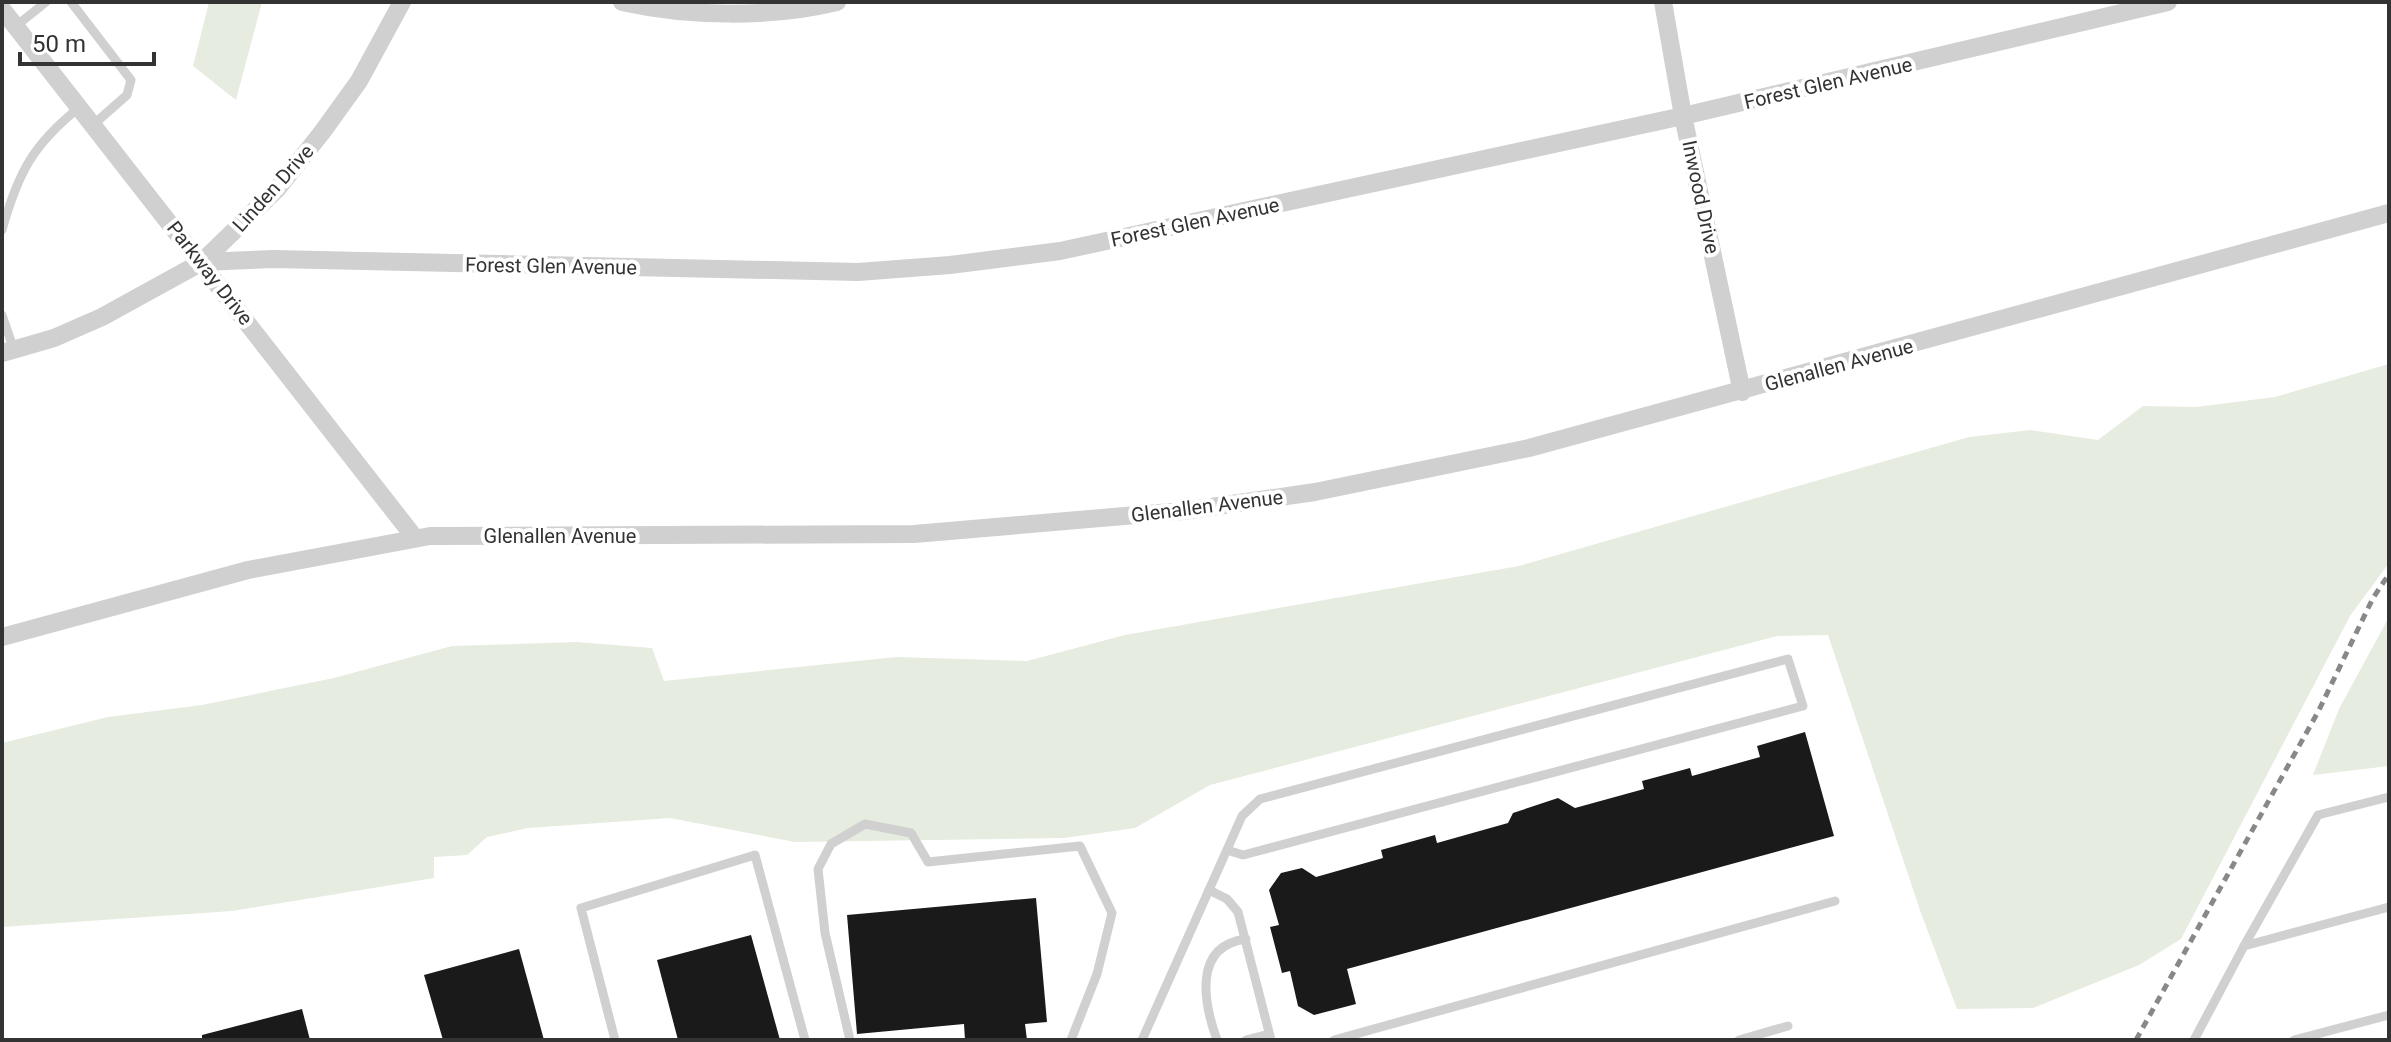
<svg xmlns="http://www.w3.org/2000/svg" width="2391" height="1042" font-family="Roboto,sans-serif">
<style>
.green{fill:#e6ecdf}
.building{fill:#1a1a1a}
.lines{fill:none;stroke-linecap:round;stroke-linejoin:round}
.lane{stroke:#d0d0d0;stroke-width:9}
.street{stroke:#d0d0d0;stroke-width:18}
.rail{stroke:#888;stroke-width:5;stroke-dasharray:8 6;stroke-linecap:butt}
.labels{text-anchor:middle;stroke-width:8;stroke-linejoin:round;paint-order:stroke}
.street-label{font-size:20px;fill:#333;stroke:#fff}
</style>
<rect width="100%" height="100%" fill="#fff"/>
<g class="green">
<polygon points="209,2 262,2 236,100 193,66"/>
<polygon points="2389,364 2389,563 2350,616 2181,939 2139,965 2033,1008 1957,1009 1921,913 1828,635 1777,636 1210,785 1135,828 1064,838 795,842 670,818 528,828 487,837 467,855 434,857 434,878 232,911 2,927 2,743 108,717 202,705 334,678 452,646 576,642 652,648 664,681 896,657 1027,661 1125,635 1519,566 1969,437 2030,430 2098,440 2143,406 2196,407 2275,397"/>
<polygon points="2389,617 2389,766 2313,775 2339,709"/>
</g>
<g class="building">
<polygon points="1805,732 1834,836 1347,969 1356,1004 1314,1015 1298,1006 1290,971 1282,973 1270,927 1279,925 1269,890 1281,873 1302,868 1316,877 1383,858 1381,850 1435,835 1437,843 1508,823 1513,813 1558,798 1575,808 1644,789 1642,781 1690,768 1692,776 1760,757 1757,746"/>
<polygon points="1036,898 1047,1022 1025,1024 1027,1040 965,1040 964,1024 857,1034 847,915"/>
<polygon points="751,935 780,1040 678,1040 657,960"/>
<polygon points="519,949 544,1040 443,1040 424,975"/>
<polygon points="302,1009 310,1040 202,1040 202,1035"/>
</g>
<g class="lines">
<g class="lane">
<polyline points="71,2 131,80 127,95 94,124"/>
<polyline points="16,26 46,2"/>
<path d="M2,230C18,173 33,144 80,107"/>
<polyline points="2,315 14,350"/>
<polyline points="1209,890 1227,899 1238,912 1271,1040"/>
<polyline points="2244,946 2318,815 2389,797"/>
<polyline points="615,1040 581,908 755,855 805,1040"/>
<polyline points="850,1040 825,933 818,869 831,844 865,824 911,833 928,862 1080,846 1112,913 1097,974 1071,1040"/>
<polyline points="1142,1040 1242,816 1260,799 1788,659 1803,706 1243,855 1227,850"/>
<path d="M1217,1040C1204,1004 1192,946 1246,939"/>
<polyline points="1246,1040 1269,1034"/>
<polyline points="1334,1040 1835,901"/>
<polyline points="1739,1040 1788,1026"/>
<polyline points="2194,1040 2244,946 2389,907"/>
<polyline points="2294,1040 2389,1015"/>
</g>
<g class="street">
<path d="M622,2C689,17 771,18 837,2"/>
<polyline points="1663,2 1683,116 1742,392"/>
<polyline points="2,9 415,538"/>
<polyline points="202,262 273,259 858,272 950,265 1060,251 1683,116 2168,2"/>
<polyline points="2,353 54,338 102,317 202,262 278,188 323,131 359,81 402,2"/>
<polyline points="2,637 248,570 430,536 914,534 1183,511 1315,492 1529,448 2389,213"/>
</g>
<polyline class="rail" points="2136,1040 2319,710 2373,598 2389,574"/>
</g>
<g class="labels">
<g class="street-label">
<text transform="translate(1828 83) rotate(-13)" y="7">Forest Glen Avenue</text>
<text transform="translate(273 188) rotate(-48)" y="7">Linden Drive</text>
<text transform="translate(1701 197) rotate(78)" y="7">Inwood Drive</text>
<text transform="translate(1195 222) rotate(-12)" y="7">Forest Glen Avenue</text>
<text transform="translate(551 266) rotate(1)" y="7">Forest Glen Avenue</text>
<text transform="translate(210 273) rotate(52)" y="7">Parkway Drive</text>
<text transform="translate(1839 365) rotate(-15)" y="7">Glenallen Avenue</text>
<text transform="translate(1207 506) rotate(-7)" y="7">Glenallen Avenue</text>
<text x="560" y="543">Glenallen Avenue</text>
</g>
</g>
<rect width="2391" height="1042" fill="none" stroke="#333333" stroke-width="8"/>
<path d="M20 52v12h134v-12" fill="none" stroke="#333333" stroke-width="4"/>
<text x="32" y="52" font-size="24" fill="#333333" stroke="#ffffff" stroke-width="6" paint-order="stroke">50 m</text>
</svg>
